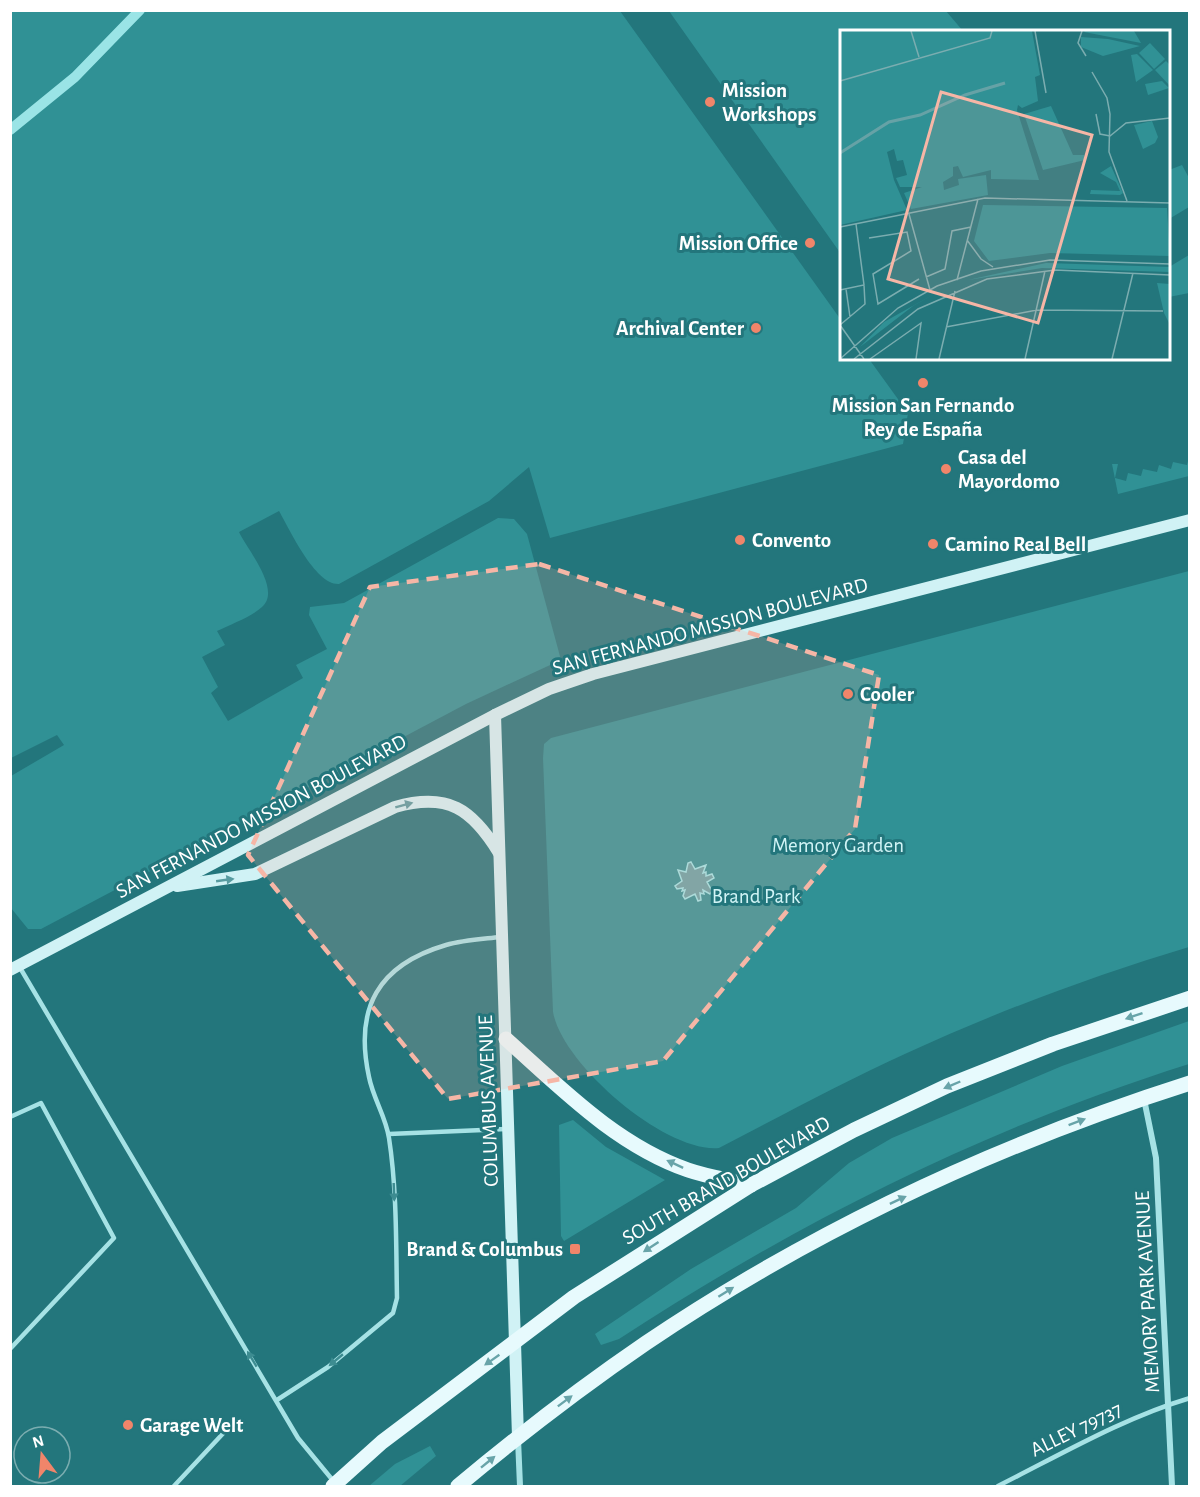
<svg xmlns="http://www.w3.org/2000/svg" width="1200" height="1497" font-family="'Alegreya Sans',sans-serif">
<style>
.green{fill:#309195}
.water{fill:#66a2a6;stroke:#9ae4e6;stroke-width:1.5}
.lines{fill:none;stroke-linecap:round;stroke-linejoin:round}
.stream{stroke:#9ae4e6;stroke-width:10}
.service{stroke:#a6e2e5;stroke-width:4.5}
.minor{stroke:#a6e2e5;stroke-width:6}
.secondary{stroke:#d0f2f5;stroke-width:12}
.primary{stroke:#e7fafd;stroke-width:15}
.oneway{fill:#579ba0}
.oneway2{fill:#68a4a9}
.oneway3{fill:#3d8c91}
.marked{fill:#f6b6a6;fill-opacity:0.2;stroke:#f6b6a6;stroke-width:4.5;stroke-dasharray:12 8;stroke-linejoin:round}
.poi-dot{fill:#f0856a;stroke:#23767c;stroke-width:2}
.labels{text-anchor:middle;stroke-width:6;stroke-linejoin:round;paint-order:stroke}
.poi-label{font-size:21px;font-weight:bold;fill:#fff;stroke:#23767c;text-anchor:start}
.street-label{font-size:21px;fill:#fff;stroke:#23767c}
.park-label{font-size:21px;fill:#d1f4f6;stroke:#23767c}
.inset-river{fill:none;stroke:#66a2a6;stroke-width:3}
.inset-road{fill:none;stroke:#7badb0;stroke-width:1.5}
.view{fill:#f6b6a6;fill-opacity:0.15;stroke:#f6b6a6;stroke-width:3}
.inset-edge{fill:none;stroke:#fff;stroke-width:3}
</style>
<rect width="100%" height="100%" fill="#23767c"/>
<g class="green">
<path d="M10,11H620L841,320L842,358L869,359L908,413L903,444L550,538L529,467L489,501L339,584C315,585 290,530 279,511L239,532C247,549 282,590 262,607C251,617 231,624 217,631L225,645L202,657L218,687L211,693L228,721L303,678L296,665L327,649L309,615L310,607L344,603L498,518L514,519L527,534L561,660L466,704L41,929H28L11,908V776L64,745L57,735L11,758Z"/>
<polygon points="669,11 946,11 963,31 842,32 841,254"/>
<polygon points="1182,165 1189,178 1189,207 1169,219 1169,170"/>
<polygon points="1189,255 1189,293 1169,297 1169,267"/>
<polygon points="1189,457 1189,476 1118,494 1112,464 1118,464 1115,478 1126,481 1128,473 1141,476 1143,469 1157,472 1159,465 1171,469 1173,462 1187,465"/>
<path d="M1189,571V947C1093,976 998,1011 907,1053C843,1082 781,1116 719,1148C665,1153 562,1064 553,1012L543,758L544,744L551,738Z"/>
<path d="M1189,1021V1064C986,1128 798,1222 619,1339L601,1345L595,1334L691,1269L796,1208L849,1163L892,1138L1062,1066Z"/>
<polygon points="573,1120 606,1147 665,1180 564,1241 561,1236 559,1125"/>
<polygon points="430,1446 436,1456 400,1486 369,1486 395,1464"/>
</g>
<polygon class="water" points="691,862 695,869 706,865 703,873 706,872 706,876 712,874 714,878 707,882 712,891 710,894 703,890 704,894 700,893 701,900 698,901 695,894 685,899 683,896 685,890 682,891 683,888 677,889 675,886 682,881 678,870 686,872 688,863"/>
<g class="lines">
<polyline class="stream" points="10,130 75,77 140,10"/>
<g class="service">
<polyline points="19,966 298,1438 335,1483"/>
<polyline points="10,1117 41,1103 114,1238 10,1349"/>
<polyline points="389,1134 506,1129"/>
<path d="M277,1400L328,1367L393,1313L397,1298C396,1245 397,1190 389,1138C386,1117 373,1098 369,1077C354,1008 378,965 446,945C463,940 483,939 500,937"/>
<polyline points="174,1486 230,1426"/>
<path d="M998,1486C1060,1455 1123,1418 1190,1398"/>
</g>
<g class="minor">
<polyline points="1144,1099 1156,1158 1172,1486"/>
<polyline points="518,1439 520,1486"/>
</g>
<g class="secondary">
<polyline points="495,715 518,1437"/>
<path d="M177,886L255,874L395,807C448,792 472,809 499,853"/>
<polyline points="10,970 495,715 549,689 593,674 1190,520"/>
</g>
<g class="primary">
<path d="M506,1039C561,1088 616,1145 688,1170C708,1177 730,1180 751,1185"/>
<polyline points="333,1486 382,1442 574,1297 751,1185 854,1130 947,1086 1053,1044 1190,998"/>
<path d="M458,1486C518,1436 580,1388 646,1343C812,1231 998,1144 1190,1083"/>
</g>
</g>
<defs><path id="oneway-solid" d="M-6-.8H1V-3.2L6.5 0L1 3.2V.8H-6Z" transform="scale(1.5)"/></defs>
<g class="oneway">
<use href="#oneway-solid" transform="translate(404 805) rotate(-15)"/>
<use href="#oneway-solid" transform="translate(225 880) rotate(-8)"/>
</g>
<g class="oneway2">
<use href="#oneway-solid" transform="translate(1134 1016) rotate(161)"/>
<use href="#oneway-solid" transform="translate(952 1085) rotate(157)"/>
<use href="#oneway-solid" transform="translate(1077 1122) rotate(-21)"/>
<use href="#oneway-solid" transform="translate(675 1164) rotate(-155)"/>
<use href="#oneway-solid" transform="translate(898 1200) rotate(-25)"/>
<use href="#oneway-solid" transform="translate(651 1247) rotate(147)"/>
<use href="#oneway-solid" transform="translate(726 1292) rotate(-32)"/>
<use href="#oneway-solid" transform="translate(492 1360) rotate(145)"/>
<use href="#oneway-solid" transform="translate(565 1401) rotate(-37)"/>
<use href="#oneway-solid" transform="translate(488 1462) rotate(-39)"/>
</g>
<g class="oneway3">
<use href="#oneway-solid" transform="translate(394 1192) rotate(88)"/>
<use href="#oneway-solid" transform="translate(252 1359) rotate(-121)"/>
<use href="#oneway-solid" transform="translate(336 1360) rotate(140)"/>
</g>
<path class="marked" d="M539,564L879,675L855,829L663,1061L448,1099L248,855L370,587Z"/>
<g class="poi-dot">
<circle cx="710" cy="102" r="6"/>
<circle cx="810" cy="243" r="6"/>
<circle cx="756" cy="328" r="6"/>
<circle cx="923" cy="383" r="6"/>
<circle cx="946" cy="469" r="6"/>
<circle cx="740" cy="540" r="6"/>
<circle cx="933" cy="544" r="6"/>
<circle cx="848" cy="694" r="6"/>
<rect x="569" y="1243" width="12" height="12" rx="3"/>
<circle cx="128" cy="1425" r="6"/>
</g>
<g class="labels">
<g class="poi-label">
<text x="722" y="97">Mission<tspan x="722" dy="24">Workshops</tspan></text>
<text x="798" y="250" text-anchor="end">Mission Office</text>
<text x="744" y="335" text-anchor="end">Archival Center</text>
<text x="923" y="412" text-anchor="middle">Mission San Fernando<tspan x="923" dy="24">Rey de España</tspan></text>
<text x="958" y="464">Casa del<tspan x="958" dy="24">Mayordomo</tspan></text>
<text x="752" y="547">Convento</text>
<text x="945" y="551">Camino Real Bell</text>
<text x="860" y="701">Cooler</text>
<text x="563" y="1256" text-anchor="end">Brand &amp; Columbus</text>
<text x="140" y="1432">Garage Welt</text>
</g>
<g class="street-label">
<text transform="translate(710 626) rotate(-15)" y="7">SAN FERNANDO MISSION BOULEVARD</text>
<text transform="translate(261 816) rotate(-28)" y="7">SAN FERNANDO MISSION BOULEVARD</text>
<text transform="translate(488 1101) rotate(-92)" y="7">COLUMBUS AVENUE</text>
<text transform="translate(726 1180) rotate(-30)" y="7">SOUTH BRAND BOULEVARD</text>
<text transform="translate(1147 1292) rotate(-93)" y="7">MEMORY PARK AVENUE</text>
<text transform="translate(1076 1429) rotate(-26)" y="7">ALLEY 79737</text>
</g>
<g class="park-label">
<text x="838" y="852">Memory Garden</text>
<text x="756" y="903">Brand Park</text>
</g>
</g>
<g transform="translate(840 30)">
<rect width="330" height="330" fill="#23767c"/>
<path d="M0,1H192L200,45L195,47L198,71L182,78L178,75L177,80L199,150L151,149V140L123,147L118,136L113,137V146L103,152L104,160L119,155L118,149L146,145L148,165L71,179L64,163L82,157H60L56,148L67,145L63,130L57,131L54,119L47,122L54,150L67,180L0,195ZM294,1L301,13L244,2L245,1ZM241,7L268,9L300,16L263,26L241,17ZM310,13L325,29L314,39L299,23ZM297,24L313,40L296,52L291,25ZM326,31L330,35V56L315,40ZM322,51L329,58L308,65L305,54ZM211,76L233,125H244L245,130L203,140L184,84ZM312,91L318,107L315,113L303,119L294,95ZM271,136L283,163L280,165L250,164L251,160L280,161L276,152L260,143ZM143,175L327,178L330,226L210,223L149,231L134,211ZM206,233L330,237V242L202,238L128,250ZM317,253L330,254V295L324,283ZM103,259L73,276L20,317L44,292Z" fill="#309195"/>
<path class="inset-river" d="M0,123L49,92L80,85L125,65L165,53"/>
<path class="inset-road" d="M71,1L79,27M195,1L206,63M242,1L238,13L246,26M252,42L267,68L270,84L269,122L287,171M0,51L150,8L152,1M256,84L260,104L270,106L286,93L330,88M69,184L90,260M0,197L145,168L330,173M29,208L67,202L71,221L33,244L38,274L79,249M127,210L141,229L153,237M86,247L105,239L112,201L131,197M117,250L138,169M6,259L10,287M0,260L24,255L16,194M0,295L25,274L24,255M0,295L24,329M106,297L197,280L323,281M0,329L58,278L97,256L141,241L210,230L330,234M14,329L78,279L147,249L215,240L330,245M30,329L81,293L76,329M99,329L115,261M185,329L205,241M272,329L293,243"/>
<path class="view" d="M101,62L252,105L198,293L48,249Z"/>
<rect width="330" height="330" class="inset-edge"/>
</g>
<rect width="1200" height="1497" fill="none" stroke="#ffffff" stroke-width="24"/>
<g transform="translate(42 1455) rotate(344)"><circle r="28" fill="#23767c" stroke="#7badb0" stroke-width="1.5"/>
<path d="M0-4.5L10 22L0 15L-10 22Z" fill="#f0856a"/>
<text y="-9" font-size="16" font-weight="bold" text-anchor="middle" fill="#ffffff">N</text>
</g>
</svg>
